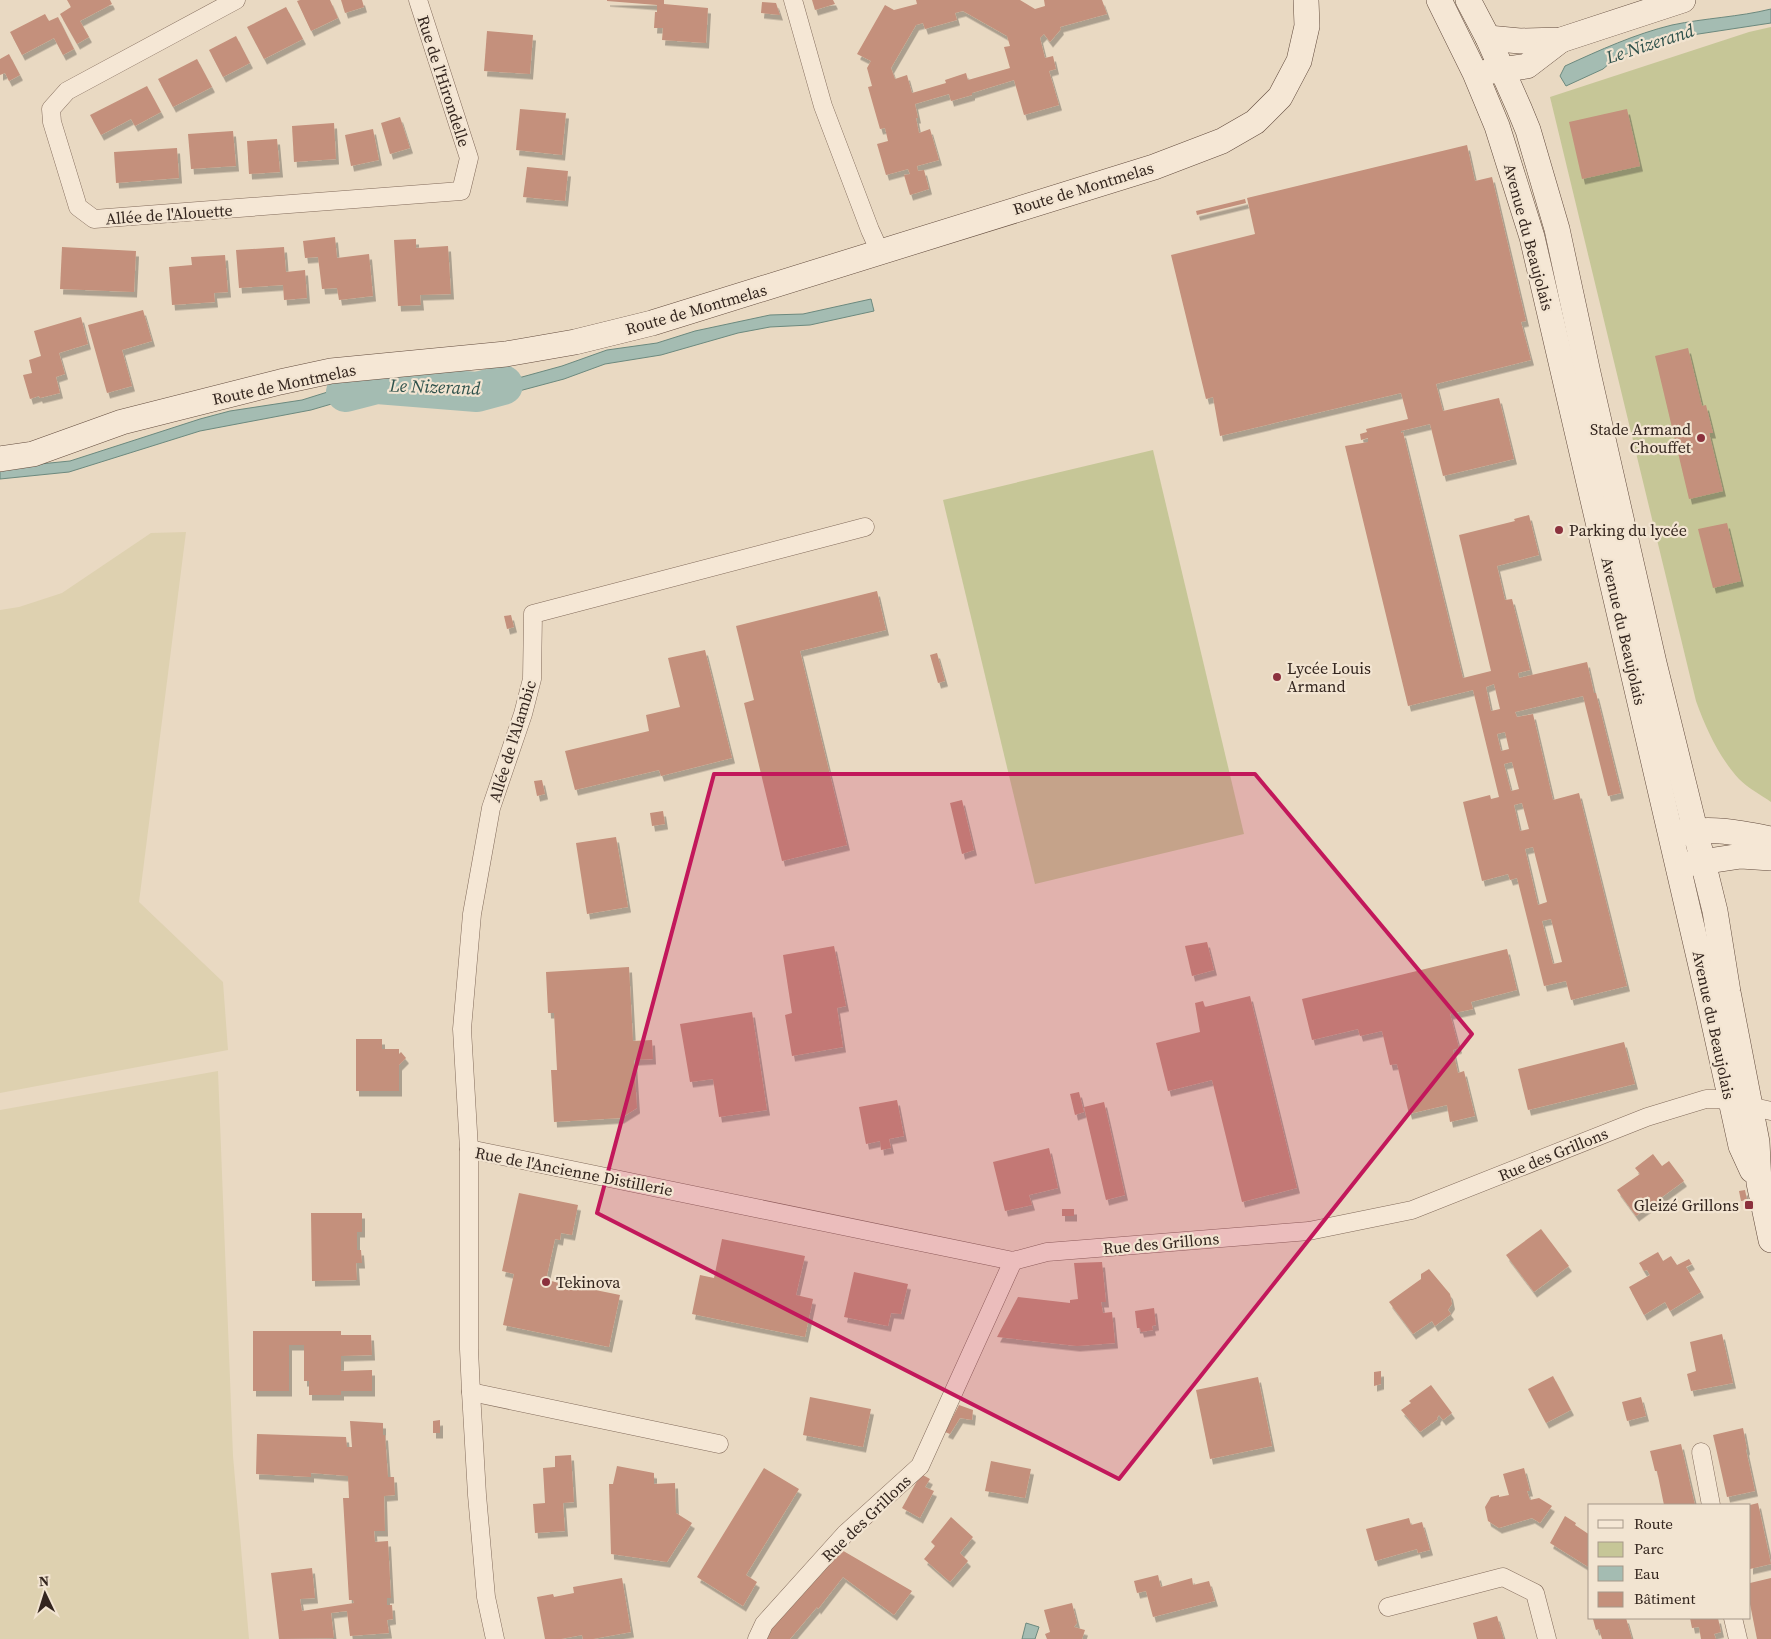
<svg xmlns="http://www.w3.org/2000/svg" width="1771" height="1639" font-family="'Source Serif 4',serif">
<style>
.farmland{fill:#ded1b0}
.green{fill:#c6c697}
.water{fill:#a4bcb2;stroke:#6c897e}
.lines{fill:none;stroke-linecap:round;stroke-linejoin:round}
.river{stroke:#a4bcb2;stroke-width:40}
.building{fill:#c4907b;fill-rule:evenodd;filter:url(#shadow)}
.street-casing{stroke:#826b5b;stroke-width:19}
.secondary-casing{stroke:#634c3e;stroke-width:26}
.street{stroke:#f5e7d5;stroke-width:18}
.secondary{stroke:#f5e7d5;stroke-width:25}
.marked{fill:#c2185b;fill-opacity:0.2;stroke:#c2185b;stroke-width:4;stroke-linejoin:round}
.poi-dot{fill:#8b313d;stroke:#f2e4d1;stroke-width:2}
.labels{text-anchor:middle;stroke-width:4.5;stroke-linejoin:round;paint-order:stroke}
.street-label{font-size:16px;fill:#33251e;stroke:#f2e4d1}
.poi-label{font-size:16px;fill:#33251e;stroke:#f2e4d1;text-anchor:start}
.water-label{font-size:18px;font-style:italic;fill:#2e514b;stroke:#f2e4d1}
</style>
<defs>
<filter id="shadow"><feDropShadow dx="3" dy="5.5" stdDeviation="0" flood-color="#0004"/></filter>
</defs>
<rect width="100%" height="100%" fill="#e9d9c2"/>
<g class="farmland">
<polygon points="186,532 139,902 223,982 228,1050 0,1093 0,610 19,607 62,593 151,533"/>
<polygon points="218,1071 233,1456 249,1639 0,1639 0,1110"/>
</g>
<g class="green">
<path d="M1771,27V802C1761,795 1748,788 1739,779C1719,757 1706,729 1696,701L1550,97L1749,32Z"/>
<polygon points="1153,450 1244,834 1035,884 943,500"/>
</g>
<g class="water">
<path d="M1771,9V23L1692,35L1668,40L1617,57L1603,69L1566,86L1560,76L1565,66C1600,50 1635,34 1672,25C1705,18 1739,17 1771,9Z"/>
<polygon points="871,299 874,311 810,325 770,327 738,333 661,355 605,364 564,379 519,391 477,397 431,384 418,384 386,388 311,410 200,431 69,472 0,479 0,468 70,461 200,419 230,411 302,400 366,380 439,374 472,384 493,383 522,377 562,366 607,350 657,343 695,331 770,315 803,314"/>
<polygon points="1026,1623 1039,1627 1035,1639 1022,1639"/>
</g>
<g class="lines">
<polyline class="river" points="346,392 377,384 477,392 503,385"/>
</g>
<g class="building">
<polygon points="67,0 110,0 112,4 80,21 89,37 77,44 60,14 71,7"/>
<polygon points="300,0 330,0 338,18 311,31 297,1"/>
<polygon points="341,0 362,0 364,7 345,13"/>
<polygon points="607,0 664,0 664,4 708,8 706,43 662,40 663,28 654,28 655,12 657,12 657,5 607,1"/>
<polygon points="812,0 833,0 835,4 815,10"/>
<path d="M916,0H1020L1035,9L1045,6L1044,0H1102L1107,14L1060,27L1061,29L1050,42L1044,34L1040,38L1045,58L1053,56L1056,69L1049,71L1059,105L1024,115L1014,80L972,93V95L951,101L949,94L915,104L918,118H916L919,133L930,129L939,160L917,166L918,171L924,170L929,189L910,195L904,175L910,174L908,169L886,175L877,144L888,141L885,128L880,129L868,87L872,86L867,68L871,61L857,54L885,5L894,10L917,4ZM963,11L1007,36L1010,46L1004,47L1010,68L968,80L966,73L945,80L946,83L912,93L907,75L895,79L891,68L916,25L923,23L925,29L957,20L955,13Z"/>
<polygon points="762,2 776,3 780,15 761,13"/>
<polygon points="286,7 303,39 264,59 247,27"/>
<polygon points="45,14 49,21 58,17 74,49 63,55 54,38 22,55 10,32"/>
<polygon points="487,31 533,35 530,74 484,71"/>
<polygon points="236,36 250,63 223,77 209,50"/>
<polygon points="9,54 20,75 9,81 5,73 0,75 0,59"/>
<polygon points="197,59 212,87 173,107 158,79"/>
<polygon points="147,86 161,112 135,126 131,119 101,135 90,115"/>
<polygon points="520,109 566,113 562,155 516,150"/>
<polygon points="1627,109 1640,166 1582,179 1569,122"/>
<polygon points="400,117 410,148 390,154 381,123"/>
<polygon points="334,123 336,159 294,162 292,126"/>
<polygon points="373,129 379,160 351,166 345,135"/>
<polygon points="233,131 236,166 191,169 188,134"/>
<polygon points="277,139 280,172 249,174 247,141"/>
<path d="M1467,145L1475,181L1492,177L1526,321L1521,322L1531,360L1436,384L1443,411L1499,398L1514,459L1443,476L1430,424L1401,431V433L1403,432L1463,678L1491,671L1459,535L1515,521L1514,519L1529,515L1539,555L1497,566L1505,600L1512,599L1530,670L1518,673L1519,678L1587,662L1594,693H1596L1621,793L1608,796L1583,696L1515,712L1517,717L1533,714L1553,800L1579,793L1627,986L1571,1000L1566,981L1544,986L1517,878L1510,880L1508,874L1482,881L1463,802L1490,795L1491,799L1499,797L1473,690L1408,706L1345,446L1368,442V438L1361,440L1360,434L1367,432L1366,429L1408,419L1401,393L1220,436L1213,397L1206,399L1171,255L1255,234L1247,198ZM1494,684L1500,709L1491,711L1486,687ZM1505,732L1509,749L1501,751L1497,734ZM1512,762L1519,789L1511,791L1504,764ZM1522,803L1529,829L1520,831L1514,805ZM1533,847L1547,902L1538,905L1525,849ZM1551,919L1562,962L1553,964L1542,921Z"/>
<polygon points="177,148 179,178 116,183 114,152"/>
<polygon points="527,167 568,171 565,201 523,197"/>
<polygon points="1245,199 1246,203 1197,215 1196,211"/>
<polygon points="335,237 337,258 369,254 373,296 339,300 337,288 322,289 318,257 305,258 303,241"/>
<polygon points="416,239 416,248 448,246 451,294 420,295 421,305 398,306 394,240"/>
<polygon points="62,247 136,251 134,292 60,289"/>
<polygon points="284,247 286,272 305,270 307,298 284,300 283,285 239,288 236,250"/>
<polygon points="225,255 228,292 214,293 215,302 172,305 169,267 192,265 191,257"/>
<polygon points="143,310 152,341 122,350 132,386 107,393 88,325"/>
<polygon points="81,317 88,344 59,353 65,374 56,377 60,393 40,398 39,396 30,399 23,375 32,373 29,360 41,356 34,331"/>
<polygon points="1688,348 1702,406 1706,405 1713,433 1709,433 1723,491 1689,499 1655,356"/>
<polygon points="1727,523 1741,581 1713,588 1698,529"/>
<polygon points="877,591 886,630 800,651 847,845 782,861 744,703 754,700 736,626"/>
<polygon points="511,615 514,627 507,629 504,616"/>
<polygon points="705,650 732,758 661,776 659,770 575,790 565,751 649,731 646,715 680,707 668,658"/>
<polygon points="937,653 945,681 938,683 930,655"/>
<polygon points="542,780 545,794 537,796 534,781"/>
<polygon points="962,800 974,850 962,854 950,803"/>
<polygon points="663,811 665,824 652,826 650,813"/>
<polygon points="616,837 628,907 587,914 576,843"/>
<polygon points="1207,942 1214,970 1192,976 1185,946"/>
<polygon points="834,946 846,1006 837,1008 843,1047 792,1056 785,1015 792,1013 783,955"/>
<polygon points="1507,949 1517,990 1471,1002 1473,1009 1450,1014 1459,1048 1453,1050 1458,1073 1464,1071 1475,1116 1450,1122 1447,1105 1409,1114 1397,1064 1390,1065 1382,1031 1360,1036 1358,1029 1312,1040 1302,999"/>
<polygon points="629,967 633,1041 652,1040 653,1059 634,1060 637,1108 621,1118 554,1122 551,1070 557,1070 554,1013 548,1013 546,972"/>
<polygon points="1250,996 1297,1188 1242,1202 1212,1080 1168,1091 1156,1043 1200,1032 1195,1003 1203,1001 1205,1007"/>
<polygon points="752,1012 767,1110 719,1117 713,1079 690,1082 680,1024"/>
<polygon points="356,1039 382,1039 382,1049 399,1049 399,1054 401,1052 406,1058 399,1065 399,1091 356,1091"/>
<polygon points="1624,1042 1635,1084 1528,1110 1518,1069"/>
<polygon points="1079,1092 1084,1112 1075,1115 1070,1094"/>
<polygon points="897,1100 904,1136 889,1139 891,1148 881,1150 880,1141 866,1144 859,1107"/>
<polygon points="1104,1102 1125,1195 1106,1200 1084,1107"/>
<polygon points="1049,1148 1058,1188 1029,1195 1032,1205 1005,1211 993,1162"/>
<polygon points="1653,1154 1662,1166 1669,1161 1684,1181 1636,1216 1617,1190 1640,1174 1635,1168"/>
<polygon points="1745,1190 1747,1200 1741,1201 1739,1191"/>
<polygon points="519,1193 578,1205 572,1235 561,1233 560,1240 555,1239 546,1280 620,1295 609,1347 503,1325 514,1274 502,1271"/>
<rect x="1062" y="1209" width="12" height="7"/>
<polygon points="311,1213 362,1213 362,1232 357,1232 357,1250 361,1250 362,1263 356,1263 357,1280 312,1281"/>
<polygon points="1541,1229 1569,1266 1534,1292 1506,1255"/>
<polygon points="722,1239 805,1256 796,1295 813,1299 805,1337 692,1314 700,1275 714,1278"/>
<polygon points="1658,1252 1663,1261 1671,1256 1677,1265 1689,1259 1692,1264 1686,1267 1701,1292 1670,1311 1665,1302 1644,1315 1629,1287 1650,1275 1647,1270 1644,1271 1639,1263"/>
<polygon points="1102,1262 1106,1302 1101,1302 1103,1313 1112,1312 1115,1343 1077,1346 997,1337 1018,1297 1070,1303 1070,1300 1078,1299 1074,1263"/>
<polygon points="1429,1269 1450,1294 1452,1304 1448,1310 1451,1314 1435,1326 1432,1321 1413,1334 1389,1302 1421,1279 1421,1274"/>
<polygon points="854,1272 908,1284 901,1314 891,1313 888,1326 844,1317"/>
<polygon points="1154,1308 1156,1325 1152,1326 1153,1330 1141,1332 1140,1328 1137,1328 1135,1311"/>
<polygon points="253,1331 341,1331 341,1335 371,1335 372,1355 341,1356 341,1371 372,1370 372,1391 341,1391 341,1395 309,1395 309,1381 304,1381 304,1345 289,1345 289,1391 253,1391"/>
<polygon points="1722,1334 1733,1383 1691,1391 1687,1374 1696,1371 1690,1342"/>
<polygon points="1381,1371 1381,1384 1374,1386 1374,1372"/>
<polygon points="1553,1376 1571,1410 1546,1423 1528,1389"/>
<polygon points="1258,1377 1272,1446 1210,1459 1196,1390"/>
<polygon points="1431,1385 1452,1413 1443,1420 1439,1415 1437,1418 1438,1419 1420,1432 1401,1410 1411,1403 1409,1401"/>
<polygon points="810,1397 871,1409 863,1447 803,1435"/>
<polygon points="1641,1397 1646,1416 1627,1421 1622,1402"/>
<polygon points="959,1405 973,1410 972,1420 960,1418 950,1434 945,1432"/>
<polygon points="440,1420 440,1433 433,1433 433,1421"/>
<polygon points="350,1421 383,1423 383,1435 385,1435 388,1477 394,1477 395,1495 384,1496 385,1531 374,1531 375,1542 388,1541 391,1598 387,1598 387,1605 392,1605 393,1619 387,1620 389,1633 350,1636 347,1611 331,1613 334,1638 279,1639 271,1573 312,1568 315,1598 300,1599 302,1611 354,1603 353,1600 349,1600 343,1498 349,1498 348,1476 311,1473 311,1477 256,1474 257,1434 346,1437 347,1447 352,1447"/>
<polygon points="1743,1428 1747,1449 1746,1450 1755,1491 1727,1497 1713,1435"/>
<polygon points="1681,1444 1695,1505 1664,1505 1657,1471 1655,1471 1650,1451"/>
<polygon points="571,1455 574,1502 563,1503 565,1531 535,1533 533,1504 545,1503 543,1468 555,1467 555,1456"/>
<polygon points="991,1461 1031,1469 1025,1498 985,1491"/>
<polygon points="617,1466 654,1473 654,1484 675,1483 676,1513 692,1523 667,1562 611,1554 609,1484 613,1484"/>
<polygon points="764,1468 799,1489 746,1575 757,1582 743,1606 697,1577"/>
<polygon points="1524,1468 1530,1491 1527,1491 1530,1500 1539,1498 1552,1506 1540,1523 1532,1518 1499,1528 1488,1521 1485,1507 1491,1497 1499,1495 1499,1497 1509,1495 1503,1474"/>
<polygon points="921,1474 930,1479 925,1487 934,1491 920,1518 902,1508"/>
<polygon points="1758,1503 1771,1564 1750,1569 1750,1505"/>
<polygon points="1565,1516 1576,1523 1575,1525 1590,1535 1590,1568 1550,1543"/>
<polygon points="951,1517 973,1537 960,1553 968,1561 950,1582 924,1559 935,1546 931,1542"/>
<polygon points="1409,1518 1411,1525 1422,1522 1430,1550 1418,1553 1417,1549 1375,1561 1366,1529"/>
<polygon points="840,1549 912,1591 894,1615 843,1577 818,1609 817,1607 790,1639 766,1639 773,1626"/>
<polygon points="1158,1575 1161,1587 1192,1578 1193,1585 1209,1581 1215,1601 1153,1617 1146,1591 1137,1593 1134,1581"/>
<polygon points="622,1578 631,1632 593,1639 583,1639 582,1635 561,1639 545,1639 537,1597 553,1594 554,1597 574,1593 573,1587"/>
<polygon points="1771,1578 1771,1639 1757,1639 1750,1604 1750,1583"/>
<polygon points="1072,1603 1077,1623 1074,1627 1085,1630 1082,1639 1047,1639 1045,1634 1050,1632 1044,1610"/>
<polygon points="1497,1616 1504,1639 1477,1639 1473,1623"/>
<polygon points="1599,1618 1626,1618 1632,1639 1602,1639 1599,1629 1596,1630 1593,1619"/>
<polygon points="1690,1618 1718,1618 1721,1632 1714,1634 1716,1639 1701,1639 1699,1627 1692,1628"/>
</g>
<g class="lines">
<defs>
<g id="street">
<polyline points="236,0 67,91 51,109 52,122 78,207 94,219 461,191 469,158 418,0"/>
<polyline points="793,0 823,106 870,230 880,252"/>
<polyline points="469,1149 462,1029 472,914 491,808 523,714 532,679 533,614 865,527"/>
<polyline points="471,1392 719,1444"/>
<polyline points="1701,1452 1711,1505"/>
<polyline points="1388,1607 1503,1577 1535,1593 1547,1639"/>
<polyline points="1733,1618 1738,1639"/>
<polyline points="495,1639 486,1597 477,1495 471,1392 469,1349 469,1149 1013,1261 1047,1252 1309,1231 1412,1210 1647,1117 1706,1099 1718,1099 1771,1111"/>
<polyline points="757,1639 764,1624 845,1534 920,1466 1013,1261"/>
</g>
<g id="secondary">
<polyline points="1439,0 1475,73 1497,126 1532,237 1708,996 1741,1146 1752,1170"/>
<polyline points="1468,0 1488,38 1519,108 1528,130 1557,229 1588,373 1654,663 1715,911 1728,992 1757,1142 1759,1183 1771,1240"/>
<polyline points="1488,38 1520,41 1561,40 1683,0"/>
<polyline points="1487,72 1527,66 1561,40"/>
<polyline points="0,459 33,454 122,422 280,382 331,371 506,354 575,342 652,323 1154,167 1222,141 1255,122 1280,97 1299,61 1307,26 1306,0"/>
<path d="M1681,833C1712,827 1740,833 1771,839"/>
<polyline points="1688,864 1741,856 1771,858"/>
</g>
</defs>
<use href="#street" class="street-casing"/>
<use href="#secondary" class="secondary-casing"/>
<use href="#street" class="street"/>
<use href="#secondary" class="secondary"/>
</g>
<path class="marked" d="M714,774H1255L1472,1034L1119,1479L597,1213Z"/>
<g class="poi-dot">
<circle cx="1701" cy="438" r="5"/>
<circle cx="1559" cy="530" r="5"/>
<circle cx="1277" cy="677" r="5"/>
<rect x="1744" y="1200" width="10" height="10" rx="2.5"/>
<circle cx="546" cy="1282" r="5"/>
</g>
<g class="labels">
<g class="street-label">
<text transform="translate(444 81) rotate(72)" y="6">Rue de l'Hirondelle</text>
<text transform="translate(1083 188) rotate(-17)" y="6">Route de Montmelas</text>
<text transform="translate(169 214) rotate(-4)" y="6">Allée de l'Alouette</text>
<text transform="translate(1529 237) rotate(75)" y="6">Avenue du Beaujolais</text>
<text transform="translate(696 309) rotate(-16)" y="6">Route de Montmelas</text>
<text transform="translate(284 384) rotate(-12)" y="6">Route de Montmelas</text>
<text transform="translate(1624 631) rotate(77)" y="6">Avenue du Beaujolais</text>
<text transform="translate(512 741) rotate(-73)" y="6">Allée de l'Alambic</text>
<text transform="translate(1714 1025) rotate(78)" y="6">Avenue du Beaujolais</text>
<text transform="translate(1553 1154) rotate(-22)" y="6">Rue des Grillons</text>
<text transform="translate(574 1171) rotate(11)" y="6">Rue de l'Ancienne Distillerie</text>
<text transform="translate(1161 1243) rotate(-5)" y="6">Rue des Grillons</text>
<text transform="translate(866 1518) rotate(-44)" y="6">Rue des Grillons</text>
</g>
<g class="poi-label">
<text x="1691" y="435" text-anchor="end">Stade Armand<tspan x="1691" dy="18">Chouffet</tspan></text>
<text x="1569" y="536">Parking du lycée</text>
<text x="1287" y="674">Lycée Louis<tspan x="1287" dy="18">Armand</tspan></text>
<text x="1739" y="1211" text-anchor="end">Gleizé Grillons</text>
<text x="556" y="1288">Tekinova</text>
</g>
<g class="water-label">
<text transform="translate(1650 44) rotate(-18)" y="6">Le Nizerand</text>
<text transform="translate(435 387) rotate(2)" y="6">Le Nizerand</text>
</g>
</g>
<rect x="1588" y="1504" width="162" height="115" fill="#f2e4d1" stroke="#a69889"/>
<rect x="1598" y="1520" width="25" height="8" fill="#f5e7d5" stroke="#a69889"/>
<text x="1634" y="1529" font-size="15" fill="#33251e">Route</text>
<rect x="1598" y="1542" width="25" height="15" fill="#c6c697" stroke="#a69889"/>
<text x="1634" y="1554" font-size="15" fill="#33251e">Parc</text>
<rect x="1598" y="1566" width="25" height="15" fill="#a4bcb2" stroke="#a69889"/>
<text x="1634" y="1579" font-size="15" fill="#33251e">Eau</text>
<rect x="1598" y="1592" width="25" height="15" fill="#c4907b" stroke="#a69889"/>
<text x="1634" y="1604" font-size="15" fill="#33251e">Bâtiment</text>
<g transform="translate(45 1594) rotate(356)" stroke="#f2e4d1" stroke-width="4" paint-order="stroke">
<path d="M0-4L9 19L0 12L-9 19Z" fill="#33251e"/>
<text y="-8" font-size="14" font-weight="bold" text-anchor="middle" fill="#33251e">N</text>
</g>
</svg>
